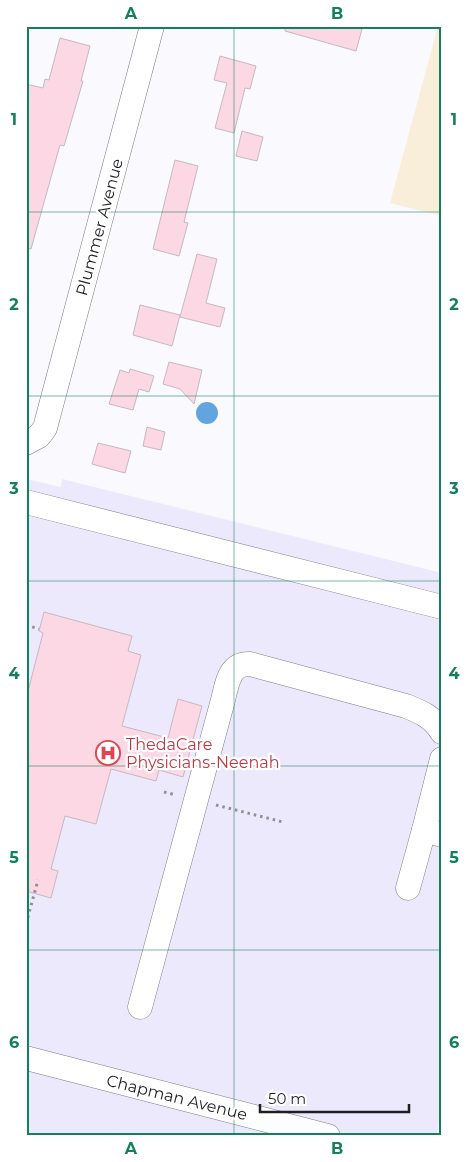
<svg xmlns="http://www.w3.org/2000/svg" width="468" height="1162" font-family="Montserrat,sans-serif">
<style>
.commercial{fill:#f9eed9}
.built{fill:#ede9fd}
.water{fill:#61a4df}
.building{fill:#fcd7e4;stroke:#c6b9be}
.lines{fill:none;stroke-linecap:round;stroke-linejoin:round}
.minor-casing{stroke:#7d7b86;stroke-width:25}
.path{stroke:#8f8f94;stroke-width:3;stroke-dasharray:2.5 4;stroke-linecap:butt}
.minor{stroke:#fff;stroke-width:24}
.grid{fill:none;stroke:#13805c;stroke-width:1;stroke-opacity:0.55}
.labels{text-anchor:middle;stroke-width:4.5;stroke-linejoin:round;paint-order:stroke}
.street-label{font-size:16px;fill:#1f1f23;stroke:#fff}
.health-label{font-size:16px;fill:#be3a42;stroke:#fff;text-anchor:start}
.neatline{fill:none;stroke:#13805c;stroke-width:2}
.grid-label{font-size:16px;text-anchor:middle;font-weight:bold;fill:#13805c}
</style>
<rect width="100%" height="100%" fill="#f9f9fe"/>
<polygon class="commercial" points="438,26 442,26 442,216 390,203"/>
<polygon class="built" points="26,479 61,487 62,479 442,573 442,1112 436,1136 26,1136"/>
<circle class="water" cx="207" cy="413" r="11"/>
<g class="building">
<polygon points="285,26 349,26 362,29 356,51 285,31"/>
<polygon points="60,38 90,46 81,81 83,81 64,146 60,145 31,249 26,248 26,84 43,88 45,79 49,80"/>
<polygon points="220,56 256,66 250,89 245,88 234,133 215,128 227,83 214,80"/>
<polygon points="242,131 263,137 257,161 236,156"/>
<polygon points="175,160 198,166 184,222 188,223 179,256 153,249"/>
<polygon points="197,254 217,259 206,303 225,308 220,327 180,317"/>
<polygon points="140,305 180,315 172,346 133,335"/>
<polygon points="169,362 202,370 194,404 180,389 163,384"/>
<polygon points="130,369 154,376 149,392 139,389 133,410 109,404 120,370 129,373"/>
<polygon points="147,427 165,432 161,450 143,446"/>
<polygon points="98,443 131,451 125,473 92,464"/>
<polygon points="44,612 132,636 128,651 141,655 122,726 168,738 178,699 202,706 183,777 159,770 156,781 111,769 96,824 65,816 51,869 58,871 51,898 26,891 26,699 43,633 39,631"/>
</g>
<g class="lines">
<defs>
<g id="minor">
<polyline points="26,443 39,436 45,428 152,26"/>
<polyline points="26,502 442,607"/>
<polyline points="442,759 424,830 442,835"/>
<polyline points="408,888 424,830"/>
<path d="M140,1007L223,700C227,684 229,663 250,664L406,706C421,712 433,717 442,732"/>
<polyline points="26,1058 328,1136"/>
</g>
</defs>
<use href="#minor" class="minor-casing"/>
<g class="path">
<polyline points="26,625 39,629"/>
<polyline points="164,792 176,795"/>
<polyline points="216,805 283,822"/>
<polyline points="26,924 38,880"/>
</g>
<use href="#minor" class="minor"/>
</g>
<path class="grid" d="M234,26V1136M26,212H442M26,396H442M26,581H442M26,766H442M26,950H442"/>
<defs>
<symbol id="hospital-ring" viewBox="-11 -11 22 22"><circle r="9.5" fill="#fff" stroke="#e0444e" stroke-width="1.5"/><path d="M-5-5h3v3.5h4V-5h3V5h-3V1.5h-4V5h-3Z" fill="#e0444e"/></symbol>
</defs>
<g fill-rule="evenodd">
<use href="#hospital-ring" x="94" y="739" width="28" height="28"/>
</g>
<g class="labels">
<g class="street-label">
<text transform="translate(99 227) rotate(-75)" y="6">Plummer Avenue</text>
<text transform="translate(177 1097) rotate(14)" y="6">Chapman Avenue</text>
</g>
<g class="health-label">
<text x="126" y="750">ThedaCare<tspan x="126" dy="18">Physicians-Neenah</tspan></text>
</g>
</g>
<rect width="468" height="1162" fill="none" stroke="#ffffff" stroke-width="55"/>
<path d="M260 1104v8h149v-8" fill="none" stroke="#1f1f23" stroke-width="2.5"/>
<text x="268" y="1104" font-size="15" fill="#1f1f23" stroke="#ffffff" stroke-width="4" paint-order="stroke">50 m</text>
<rect x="28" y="28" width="412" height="1106" class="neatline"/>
<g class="grid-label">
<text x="131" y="19">A</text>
<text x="337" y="19">B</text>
<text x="14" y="125">1</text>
<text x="454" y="125">1</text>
<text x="14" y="310">2</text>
<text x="454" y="310">2</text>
<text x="14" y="494">3</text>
<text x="454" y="494">3</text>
<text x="14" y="679">4</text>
<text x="454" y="679">4</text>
<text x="14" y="863">5</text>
<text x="454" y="863">5</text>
<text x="14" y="1048">6</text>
<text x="454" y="1048">6</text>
<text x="131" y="1154">A</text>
<text x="337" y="1154">B</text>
</g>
</svg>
